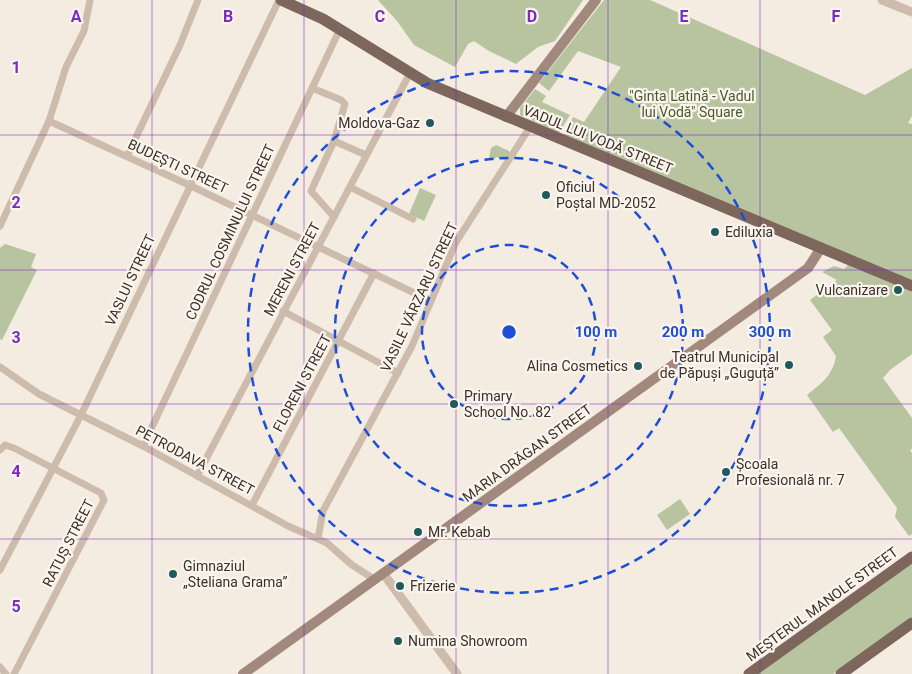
<svg xmlns="http://www.w3.org/2000/svg" width="912" height="674" font-family="Roboto,sans-serif">
<style>
.green{fill:#b8c4a0}
.lines{fill:none;stroke-linecap:round;stroke-linejoin:round}
.minor{stroke:#cdbbac;stroke-width:7}
.tertiary{stroke:#cdbbac;stroke-width:9}
.secondary{stroke:#a18a7d;stroke-width:10}
.primary{stroke:#7d675c;stroke-width:11}
.grid{fill:none;stroke:#7b2cbf;stroke-width:1;stroke-opacity:0.55}
.ring{fill:none;stroke:#1d4ed8;stroke-width:2.5;stroke-dasharray:9 6}
.poi-dot{fill:#1f5a5e;stroke:#fbf5ee;stroke-width:2}
.labels{text-anchor:middle;stroke-width:4.5;stroke-linejoin:round;paint-order:stroke}
.park-label{font-size:14px;fill:#4a5a2e;stroke:#fbf5ee}
.poi-label{font-size:14px;fill:#3b302b;stroke:#fbf5ee;text-anchor:start}
.street-label{font-size:14px;fill:#3b302b;stroke:#fbf5ee}
.grid-label{font-size:16px;text-anchor:middle;font-weight:bold;fill:#7b2cbf;stroke:#fbf5ee;stroke-width:4.5;stroke-linejoin:round;paint-order:stroke}
.centre{fill:#1d4ed8;stroke:#fbf5ee;stroke-width:2.5}
.ring-label{font-size:15px;text-anchor:middle;font-weight:bold;fill:#1d4ed8;stroke:#fbf5ee;stroke-width:4.5;stroke-linejoin:round;paint-order:stroke}
</style>
<rect width="100%" height="100%" fill="#f4ebe1"/>
<g class="green">
<polygon points="378,0 583,0 555,41 538,47 516,64 489,51 474,41 468,44 455,67 414,45 397,21"/>
<polygon points="604,0 650,0 865,95 912,68 912,116 908,123 912,124 912,281 567,136 566,131 573,117 584,122 621,67 578,51 549,91 539,83"/>
<polygon points="535,89 546,96 542,102 570,115 559,133 520,115 520,108"/>
<polygon points="496,145 509,151 510,154 506,160 496,157 493,161 489,158 491,148"/>
<polygon points="420,188 436,195 424,221 409,214"/>
<polygon points="5,244 36,254 31,267 37,270 2,340 0,339 0,248"/>
<path d="M848,265L912,292V354L890,370L883,378L912,418V449L910,450L912,453V534L909,536L895,517L897,508L839,428L833,432L807,395C822,383 833,375 836,356L823,337L832,330L810,300L837,280L822,272L834,266L844,269Z"/>
<polygon points="680,499 690,514 667,530 657,515"/>
<polygon points="912,563 912,617 833,674 758,674"/>
</g>
<g class="lines">
<g class="minor">
<polyline points="312,88 341,100 345,104 334,141 366,155"/>
<polyline points="49,121 189,185 431,301"/>
<polyline points="127,156 180,45 198,0"/>
<polyline points="350,187 413,219"/>
<polyline points="334,217 311,191 334,141"/>
<polyline points="0,226 49,121 66,67 84,31 90,0"/>
<polyline points="283,311 398,373"/>
<polyline points="0,367 39,394 143,446 288,526 327,543 352,565 374,579"/>
<polyline points="143,446 340,29"/>
<polyline points="0,450 5,445 14,448 101,493 104,500 14,674"/>
<polyline points="197,476 410,73"/>
<polyline points="252,505 374,273"/>
<polyline points="318,538 323,511 412,346 456,242 530,127"/>
<polyline points="0,570 81,415 279,0"/>
<polyline points="0,667 6,674"/>
</g>
<g class="tertiary">
<polyline points="882,0 912,12"/>
<polyline points="383,573 457,674"/>
</g>
<g class="secondary">
<polyline points="506,117 596,0"/>
<polyline points="243,674 808,268 821,248"/>
</g>
<g class="primary">
<polyline points="281,0 323,19 427,83 912,286"/>
<polyline points="749,674 912,557"/>
<polyline points="841,674 912,623"/>
</g>
</g>
<path class="grid" d="M152,0V674M304,0V674M456,0V674M608,0V674M760,0V674M0,135H912M0,270H912M0,404H912M0,539H912"/>
<g class="ring">
<circle cx="509" cy="332" r="87"/>
<circle cx="509" cy="332" r="174"/>
<circle cx="509" cy="332" r="261"/>
</g>
<g class="poi-dot">
<circle cx="430" cy="123" r="5"/>
<circle cx="546" cy="195" r="5"/>
<circle cx="715" cy="232" r="5"/>
<circle cx="898" cy="290" r="5"/>
<circle cx="789" cy="365" r="5"/>
<circle cx="638" cy="366" r="5"/>
<circle cx="454" cy="404" r="5"/>
<circle cx="726" cy="472" r="5"/>
<circle cx="418" cy="532" r="5"/>
<circle cx="173" cy="574" r="5"/>
<circle cx="400" cy="586" r="5"/>
<circle cx="398" cy="641" r="5"/>
</g>
<g class="labels">
<g class="park-label">
<text x="692" y="101">"Ginta Latină - Vadul<tspan x="692" dy="16">lui Vodă" Square</tspan></text>
</g>
<g class="poi-label">
<text x="420" y="128" text-anchor="end">Moldova-Gaz</text>
<text x="556" y="192">Oficiul<tspan x="556" dy="16">Poștal MD-2052</tspan></text>
<text x="725" y="237">Ediluxia</text>
<text x="888" y="295" text-anchor="end">Vulcanizare</text>
<text x="779" y="362" text-anchor="end">Teatrul Municipal<tspan x="779" dy="16">de Păpuși „Guguță”</tspan></text>
<text x="628" y="371" text-anchor="end">Alina Cosmetics</text>
<text x="464" y="401">Primary<tspan x="464" dy="16">School No. 82</tspan></text>
<text x="736" y="469">Școala<tspan x="736" dy="16">Profesională nr. 7</tspan></text>
<text x="428" y="537">Mr. Kebab</text>
<text x="183" y="571">Gimnaziul<tspan x="183" dy="16">„Steliana Grama”</tspan></text>
<text x="410" y="591">Frizerie</text>
<text x="408" y="646">Numina Showroom</text>
</g>
<g class="street-label">
<text transform="translate(598 139) rotate(22)" y="5">VADUL LUI VODĂ STREET</text>
<text transform="translate(178 166) rotate(25)" y="5">BUDEȘTI STREET</text>
<text transform="translate(230 232) rotate(-65)" y="5">CODRUL COSMINULUI STREET</text>
<text transform="translate(292 269) rotate(-62)" y="5">MERENI STREET</text>
<text transform="translate(130 280) rotate(-65)" y="5">VASLUI STREET</text>
<text transform="translate(419 297) rotate(-65)" y="5">VASILE VĂRZARU STREET</text>
<text transform="translate(302 383) rotate(-62)" y="5">FLORENI STREET</text>
<text transform="translate(527 453) rotate(-36)" y="5">MARIA DRĂGAN STREET</text>
<text transform="translate(195 460) rotate(28)" y="5">PETRODAVA STREET</text>
<text transform="translate(68 543) rotate(-63)" y="5">RATUȘ STREET</text>
<text transform="translate(822 604) rotate(-36)" y="5">MEȘTERUL MANOLE STREET</text>
</g>
</g>
<g class="grid-label">
<text x="76" y="22">A</text>
<text x="228" y="22">B</text>
<text x="380" y="22">C</text>
<text x="532" y="22">D</text>
<text x="684" y="22">E</text>
<text x="836" y="22">F</text>
<text x="16" y="73">1</text>
<text x="16" y="208">2</text>
<text x="16" y="343">3</text>
<text x="16" y="477">4</text>
<text x="16" y="612">5</text>
</g>
<circle cx="509" cy="332" r="8" class="centre"/>
<g class="ring-label">
<text x="596" y="337">100 m</text>
<text x="683" y="337">200 m</text>
<text x="770" y="337">300 m</text>
</g>
</svg>
